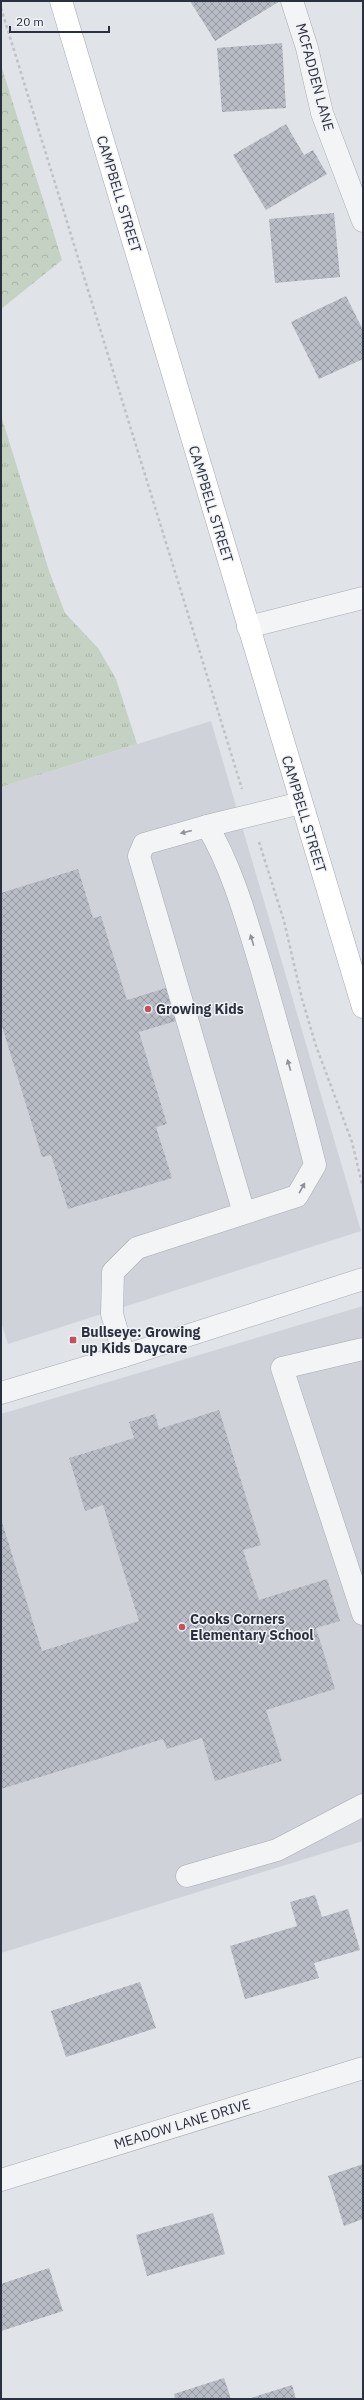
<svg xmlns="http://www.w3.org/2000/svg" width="364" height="2400" font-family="'IBM Plex Sans',sans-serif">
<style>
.built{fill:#cfd2d9}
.grass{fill:url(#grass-tufts)}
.park{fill:url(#park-crowns)}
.building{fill:url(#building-cross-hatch)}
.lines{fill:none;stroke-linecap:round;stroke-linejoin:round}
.minor-casing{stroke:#a6aab2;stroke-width:23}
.major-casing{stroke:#a1a7b2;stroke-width:23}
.path{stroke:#bfc1c6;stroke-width:2.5;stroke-dasharray:3 3;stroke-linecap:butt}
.minor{stroke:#f3f4f6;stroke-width:22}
.major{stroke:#fff;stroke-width:22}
.oneway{fill:#8e929a}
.poi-dot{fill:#c1515a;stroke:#f0f2f5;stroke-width:1.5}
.labels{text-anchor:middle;stroke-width:3;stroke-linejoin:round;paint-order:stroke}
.street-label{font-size:14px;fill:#2a303e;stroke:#f0f2f5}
.poi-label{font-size:14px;font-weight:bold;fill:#2a303e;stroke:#f0f2f5;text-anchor:start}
</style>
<defs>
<pattern id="grass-tufts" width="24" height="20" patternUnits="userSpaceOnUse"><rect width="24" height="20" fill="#c5d1c2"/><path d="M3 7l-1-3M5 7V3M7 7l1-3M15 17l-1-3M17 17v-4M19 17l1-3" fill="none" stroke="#a9b4a8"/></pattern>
<pattern id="park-crowns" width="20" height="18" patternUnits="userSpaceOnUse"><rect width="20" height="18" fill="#c5d1c2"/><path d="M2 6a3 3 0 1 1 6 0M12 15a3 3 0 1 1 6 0" fill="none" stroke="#a9b4a8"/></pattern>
<pattern id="building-cross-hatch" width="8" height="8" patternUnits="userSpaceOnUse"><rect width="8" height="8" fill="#b8bcc4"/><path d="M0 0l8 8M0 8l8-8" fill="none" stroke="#9699a1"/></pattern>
</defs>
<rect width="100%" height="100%" fill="#e0e3e8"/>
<g class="built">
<polygon points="211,721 361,1231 8,1344 1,1322 1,787"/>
<polygon points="363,1306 363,1841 1,1953 1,1414"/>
</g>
<polygon class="grass" points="1,415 49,571 65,613 98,648 116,679 137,744 1,787"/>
<polygon class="park" points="1,65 62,260 1,309"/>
<g class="building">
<polygon points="190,1 280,1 215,41"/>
<polygon points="282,43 286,108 222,112 217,48"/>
<polygon points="286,124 304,155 313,150 327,174 266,210 233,155"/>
<polygon points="334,213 340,277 275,283 269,219"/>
<polygon points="346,296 363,330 363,359 319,379 291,322"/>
<polygon points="78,869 93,918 101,916 127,1000 166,988 176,1021 139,1032 167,1124 156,1127 172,1178 68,1209 51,1155 42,1157 1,1023 1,893"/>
<polygon points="219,1410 261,1545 243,1550 259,1600 327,1579 340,1621 316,1628 335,1689 266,1710 282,1761 215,1781 202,1738 167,1749 163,1739 1,1789 1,1519 42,1651 139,1621 103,1505 85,1511 69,1458 134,1438 129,1422 155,1414 159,1429"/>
<polygon points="315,1895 322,1917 348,1909 360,1950 314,1963 319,1978 245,1999 230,1946 297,1926 290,1902"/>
<polygon points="140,1982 156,2028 66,2057 51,2011"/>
<polygon points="363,2164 363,2219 344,2226 328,2176"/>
<polygon points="213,2213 225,2254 147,2276 136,2235"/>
<polygon points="49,2268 63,2311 1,2331 1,2284"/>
<polygon points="224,2378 231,2399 175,2399 174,2394"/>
<polygon points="292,2385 296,2399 248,2399"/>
</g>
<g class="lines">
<defs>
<g id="minor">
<polyline points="292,1 307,48 322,113 363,221"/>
<polyline points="248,627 363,598"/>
<polyline points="207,826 301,803"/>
<polyline points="363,1349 282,1368 363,1614"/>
<path d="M124,1356L112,1314L113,1272L137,1248L297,1196L315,1165C299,1100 280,1035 262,971C248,925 232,866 207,826L144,844L139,856L244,1213"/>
<polyline points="1,1393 124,1356 363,1279"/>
<polyline points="187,1876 277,1850 363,1805"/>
<polyline points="1,2180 363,2068"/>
</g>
<polyline id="major" points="61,1 363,1007"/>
</defs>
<use href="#minor" class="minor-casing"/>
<use href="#major" class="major-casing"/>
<g class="path">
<polyline points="1,8 242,789"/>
<polyline points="259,842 284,921 302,999 316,1046 352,1142 363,1188"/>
</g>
<use href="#minor" class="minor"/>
<use href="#major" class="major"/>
</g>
<defs><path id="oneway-solid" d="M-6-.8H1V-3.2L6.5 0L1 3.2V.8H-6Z"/></defs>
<g class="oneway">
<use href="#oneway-solid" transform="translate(186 832) rotate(166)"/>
<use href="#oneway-solid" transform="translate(252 940) rotate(-107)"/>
<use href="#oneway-solid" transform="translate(289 1065) rotate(-106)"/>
<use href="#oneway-solid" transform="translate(302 1188) rotate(-61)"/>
</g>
<g class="poi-dot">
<circle cx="148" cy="1009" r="4"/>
<rect x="69" y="1336" width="8" height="8" rx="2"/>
<circle cx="182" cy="1627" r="4"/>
</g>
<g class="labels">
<g class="street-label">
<text transform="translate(315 77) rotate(75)" y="5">MCFADDEN LANE</text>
<text transform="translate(119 194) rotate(73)" y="5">CAMPBELL STREET</text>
<text transform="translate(211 504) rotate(73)" y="5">CAMPBELL STREET</text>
<text transform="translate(304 814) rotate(73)" y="5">CAMPBELL STREET</text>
<text transform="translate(182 2124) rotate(-17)" y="5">MEADOW LANE DRIVE</text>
</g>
<g class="poi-label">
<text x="156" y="1014">Growing Kids</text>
<text x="81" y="1337">Bullseye: Growing<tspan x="81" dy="16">up Kids Daycare</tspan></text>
<text x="190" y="1624">Cooks Corners<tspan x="190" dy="16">Elementary School</tspan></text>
</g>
</g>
<rect width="364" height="2400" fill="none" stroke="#2a303e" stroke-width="4"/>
<path d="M10 26v6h99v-6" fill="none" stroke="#2a303e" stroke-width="2"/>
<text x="16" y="26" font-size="12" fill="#2a303e" stroke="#f0f2f5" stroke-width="3" paint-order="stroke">20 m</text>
</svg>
